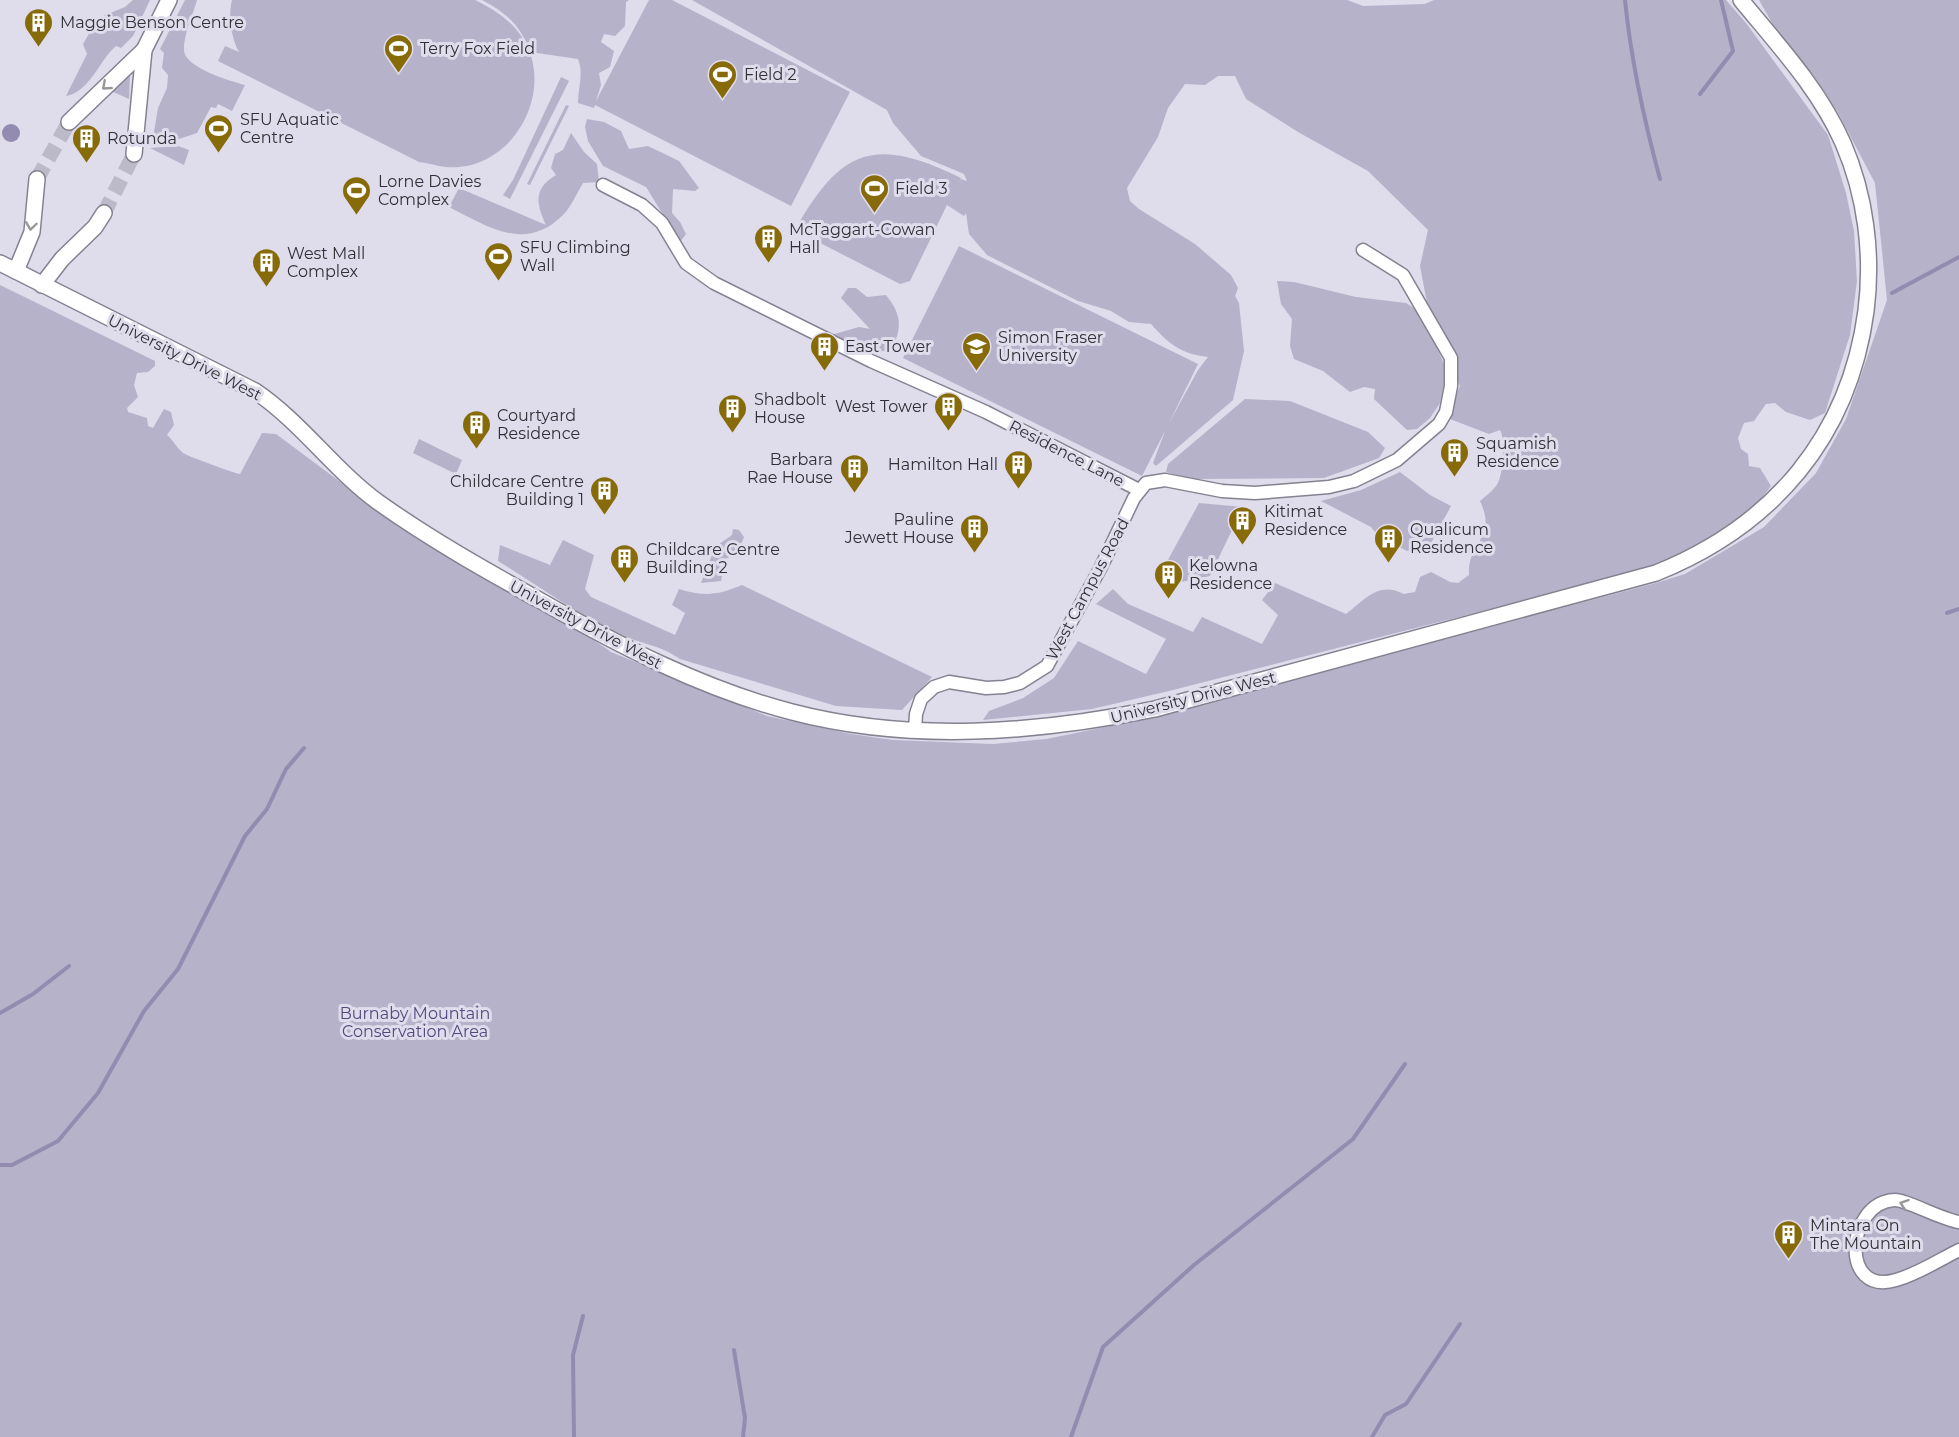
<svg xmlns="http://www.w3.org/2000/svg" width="1959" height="1437" font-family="Montserrat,sans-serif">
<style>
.green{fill:#b6b2c9}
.water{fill:#938cb0}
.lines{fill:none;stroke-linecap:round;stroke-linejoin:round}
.stream{stroke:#938cb0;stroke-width:4}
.tertiary-tunnel{stroke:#bcbac8;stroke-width:15;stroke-dasharray:15 8;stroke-linecap:butt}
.minor-casing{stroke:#848290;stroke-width:15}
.tertiary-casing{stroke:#848290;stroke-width:18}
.minor{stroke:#fff;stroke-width:12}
.tertiary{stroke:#fff;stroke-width:15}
.oneway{stroke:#98989a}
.labels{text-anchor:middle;stroke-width:6;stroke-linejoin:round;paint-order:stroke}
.poi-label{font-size:16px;fill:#313036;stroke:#dfdcec;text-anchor:start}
.street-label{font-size:16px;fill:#313036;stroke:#dfdcec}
.park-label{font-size:16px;fill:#55497c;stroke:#dfdcec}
</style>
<rect width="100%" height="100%" fill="#dfdcec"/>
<g class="green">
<path d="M133,0H150L133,36L121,48L116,46C100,59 90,92 66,96L87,54L83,44L98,18L125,7Z"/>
<path d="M185,0H197C193,15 183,35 184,51C186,68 230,81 245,85L232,111L218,104L216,108L211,107L197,133L179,139L156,141L153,138L158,108L167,88L168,75L162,68L164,53L160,49Z"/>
<path d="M232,0H475C491,8 508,18 519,33C560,86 514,173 446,167C437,166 428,163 419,162L218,61L225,46L239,52C231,38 228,15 232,0Z"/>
<path d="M482,0H629L626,2L625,26L615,36L604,34L601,42L614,51L610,67L599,73L601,85L596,101L649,0H672L850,92L791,206L595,105L594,108L578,103C578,87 584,74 578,59L530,52C521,26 507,13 482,0Z"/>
<path d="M692,0H1347L1363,6L1425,4L1434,0H1726L1746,23L1828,135L1846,193L1854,231L1857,281L1850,335L1825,413L1810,420L1786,412L1775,403L1766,404L1754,421L1744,423L1738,438L1741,449L1748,454L1749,466L1760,468L1771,486L1750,514L1704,544L1646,569L1169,691L1092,709L983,720L989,711L1023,698L1054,678L1078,641L1146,674L1166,639L1096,604L1113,589L1128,604L1193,632L1202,617L1262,644L1278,615L1262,600L1275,583L1346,614C1366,599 1378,581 1404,594L1415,592L1420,577L1431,572L1450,582L1458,583L1469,575C1467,541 1498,539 1480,501C1486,496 1494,490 1498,483C1503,472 1506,440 1500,430L1489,434L1450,419L1451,407L1460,386L1431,324L1420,266L1428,230L1368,171L1298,132L1246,99L1235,76H1218L1205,85L1185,84L1168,108L1158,137L1127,188L1130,201L1139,209L1195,244L1231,275L1238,288L1235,296L1239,303L1244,351L1233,400L1156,466L1153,463L1165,431L1142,476L903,358L959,246L1198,364L1169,423L1198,370L1208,357C1181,354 1169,344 1151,324L1129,322L1111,311L1078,301L987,255L969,234L966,213L964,216L947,205L910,281L900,284L795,230C841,148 875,136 961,178L959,182L961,179L967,181L964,174L921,156L893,123L887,110Z"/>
<path d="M1759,0H1959V1437H0V285L155,361V366L148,372L137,373L134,385L138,397L127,408L128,412L147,418L148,426L153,428L164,409L171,412L174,425L167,435C173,440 177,448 183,453C185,455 236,474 240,474L262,433L276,434L417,539L570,623L611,652L767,716L851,734L893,740L993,744L1046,739L1140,720L1656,583L1685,574L1764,527L1816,473L1846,419L1887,300L1875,183L1837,111L1784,44Z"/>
<polygon points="128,76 130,76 129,99 111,91"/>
<polygon points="561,77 569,81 510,199 503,195 513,180"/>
<polygon points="566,105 569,106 530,185 527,184"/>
<polygon points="587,119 604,122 621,131 629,149 648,146 679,161 699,188 695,191 673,189 672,213 680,222 686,234 680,242 646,187 603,166 588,141 585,127"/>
<path d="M571,133L584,152L597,164L599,182L583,183C577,193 571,207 563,215C525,253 487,226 449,207L459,188L546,225C536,203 533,189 556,175L551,168L555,154L563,150Z"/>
<polygon points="178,146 189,150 184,165 150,148"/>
<polygon points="1277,281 1294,282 1356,297 1406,303 1422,313 1447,371 1440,403 1430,418 1417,429 1407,430 1374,399 1375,389 1364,387 1350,392 1323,371 1294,359 1290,346 1292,319 1281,304"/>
<path d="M848,288H856L867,297L886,295C902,315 902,327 892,350L876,352L870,348L866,352L831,335L859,327L870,329L841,298Z"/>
<polygon points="1245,399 1290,401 1368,432 1385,448 1379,458 1324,478 1192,479 1166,472 1168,464"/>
<polygon points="419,439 462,460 456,474 413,453"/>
<polygon points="1400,472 1430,495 1451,506 1430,545 1407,551 1378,536 1371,527 1321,501 1361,490"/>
<polygon points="1199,503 1243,507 1210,576 1181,582 1163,569"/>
<polygon points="733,529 739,530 744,537 737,554 725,559 721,581 701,583 715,547 732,535"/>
<path d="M563,540L594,555L585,589L591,597L675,635L685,613L672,605L679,589C705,597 718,595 742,585L932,677L902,710L836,706L680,659C657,643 637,644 612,631C573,611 536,584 498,561L500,545L550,565Z"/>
</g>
<circle class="water" cx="11" cy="133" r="9"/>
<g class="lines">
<g class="stream">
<path d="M1625,0C1631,61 1644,120 1660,179"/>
<polyline points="1700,94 1733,51 1721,0"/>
<polyline points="1892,293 1959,257"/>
<polyline points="1947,613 1959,609"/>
<polyline points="0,1013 33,994 69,966"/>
<polyline points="0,1165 12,1165 58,1141 98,1093 144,1011 178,969 245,836 267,809 286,769 304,748"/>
<polyline points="734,1350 745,1418 743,1437"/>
<polyline points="574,1437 573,1355 583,1316"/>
<polyline points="1071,1437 1103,1347 1194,1265 1353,1139 1405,1064"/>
<polyline points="1372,1437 1385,1415 1406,1404 1460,1324"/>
</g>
<g class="tertiary-tunnel">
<polyline points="37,179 69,122"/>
<polyline points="104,213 134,154"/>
</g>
<defs>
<g id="minor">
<polyline points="603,185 642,205 662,223 686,263 714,283 871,361 986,412 1139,490"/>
<polyline points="915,730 916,714 921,699 934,687 949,682 986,688 1004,687 1020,683 1047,666 1101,567 1134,498 1146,483 1165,480 1222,491 1255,493 1329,487 1354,481 1397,460 1439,424 1446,412 1451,386 1451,358 1403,275 1363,250"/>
<path d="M1959,1222C1940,1219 1905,1199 1894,1200C1846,1203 1839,1297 1896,1280C1918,1274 1939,1260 1959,1250"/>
</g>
<g id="tertiary">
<polyline points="69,122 144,50 169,0"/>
<polyline points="134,154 144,50"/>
<path d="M0,263L255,391C302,423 333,469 378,502C430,539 485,570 541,601C620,646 703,689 792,712C911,743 1037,733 1155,709L1656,573C1773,526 1849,437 1866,311C1873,255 1866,196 1843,143C1819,89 1778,45 1741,0"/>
<polyline points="16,271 32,232 37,179"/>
<polyline points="42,285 62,259 95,227 104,213"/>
</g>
</defs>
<use href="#minor" class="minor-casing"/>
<use href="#tertiary" class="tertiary-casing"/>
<use href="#minor" class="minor"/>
<use href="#tertiary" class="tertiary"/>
</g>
<defs><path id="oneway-chevron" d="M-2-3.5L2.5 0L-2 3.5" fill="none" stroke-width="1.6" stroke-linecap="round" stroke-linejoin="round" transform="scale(1.5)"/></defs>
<g class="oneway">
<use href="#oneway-chevron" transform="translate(106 86) rotate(139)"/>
<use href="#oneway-chevron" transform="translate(31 226) rotate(98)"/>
<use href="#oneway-chevron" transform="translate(1904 1204) rotate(-161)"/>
</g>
<defs>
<symbol id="building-pin" viewBox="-11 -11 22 30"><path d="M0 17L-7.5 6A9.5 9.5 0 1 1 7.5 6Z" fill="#886b09" stroke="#dfdcec"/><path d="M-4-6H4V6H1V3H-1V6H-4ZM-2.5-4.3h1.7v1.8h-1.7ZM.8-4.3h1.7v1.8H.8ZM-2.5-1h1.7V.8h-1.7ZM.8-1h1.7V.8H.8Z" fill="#fff"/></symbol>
<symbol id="stadium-pin" viewBox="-11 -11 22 30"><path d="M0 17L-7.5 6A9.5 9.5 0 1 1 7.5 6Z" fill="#886b09" stroke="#dfdcec"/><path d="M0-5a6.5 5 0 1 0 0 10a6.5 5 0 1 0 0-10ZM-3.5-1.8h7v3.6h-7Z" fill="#fff"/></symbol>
<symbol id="university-pin" viewBox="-11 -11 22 30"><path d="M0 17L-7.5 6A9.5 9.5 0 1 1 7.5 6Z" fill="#886b09" stroke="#dfdcec"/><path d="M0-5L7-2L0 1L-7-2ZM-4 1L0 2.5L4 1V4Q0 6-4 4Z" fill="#fff"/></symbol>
</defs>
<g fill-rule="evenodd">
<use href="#building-pin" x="22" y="6" width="33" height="45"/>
<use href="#stadium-pin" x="382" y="32" width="33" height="45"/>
<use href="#stadium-pin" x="706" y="58" width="33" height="45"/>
<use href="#stadium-pin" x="202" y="112" width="33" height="45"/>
<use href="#building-pin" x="70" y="122" width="33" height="45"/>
<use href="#stadium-pin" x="858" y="172" width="33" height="45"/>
<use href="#stadium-pin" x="340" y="174" width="33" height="45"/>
<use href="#building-pin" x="752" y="222" width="33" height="45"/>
<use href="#stadium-pin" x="482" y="240" width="33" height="45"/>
<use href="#building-pin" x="250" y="246" width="33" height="45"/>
<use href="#building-pin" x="808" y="330" width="33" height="45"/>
<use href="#university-pin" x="960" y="330" width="33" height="45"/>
<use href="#building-pin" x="932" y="390" width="33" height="45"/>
<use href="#building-pin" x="716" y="392" width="33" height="45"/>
<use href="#building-pin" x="460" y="408" width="33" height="45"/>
<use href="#building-pin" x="1438" y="436" width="33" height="45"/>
<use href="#building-pin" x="1002" y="448" width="33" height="45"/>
<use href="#building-pin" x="838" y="452" width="33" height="45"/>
<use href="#building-pin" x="588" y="474" width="33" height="45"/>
<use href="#building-pin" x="1226" y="504" width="33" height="45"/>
<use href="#building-pin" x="958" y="512" width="33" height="45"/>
<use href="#building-pin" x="1372" y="522" width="33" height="45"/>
<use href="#building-pin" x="608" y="542" width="33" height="45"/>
<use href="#building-pin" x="1152" y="558" width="33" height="45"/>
<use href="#building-pin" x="1772" y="1218" width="33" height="45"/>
</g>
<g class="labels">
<g class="poi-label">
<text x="60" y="28">Maggie Benson Centre</text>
<text x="420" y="54">Terry Fox Field</text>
<text x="744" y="80">Field 2</text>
<text x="240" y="125">SFU Aquatic<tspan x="240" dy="18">Centre</tspan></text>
<text x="107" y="144">Rotunda</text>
<text x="378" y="187">Lorne Davies<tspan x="378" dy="18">Complex</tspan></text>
<text x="895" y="194">Field 3</text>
<text x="789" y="235">McTaggart-Cowan<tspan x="789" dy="18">Hall</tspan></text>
<text x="520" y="253">SFU Climbing<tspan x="520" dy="18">Wall</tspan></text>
<text x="287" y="259">West Mall<tspan x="287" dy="18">Complex</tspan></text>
<text x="998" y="343">Simon Fraser<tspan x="998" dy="18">University</tspan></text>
<text x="845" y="352">East Tower</text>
<text x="754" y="405">Shadbolt<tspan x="754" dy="18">House</tspan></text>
<text x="928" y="412" text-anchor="end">West Tower</text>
<text x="497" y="421">Courtyard<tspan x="497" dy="18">Residence</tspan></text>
<text x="1476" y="449">Squamish<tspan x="1476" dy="18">Residence</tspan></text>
<text x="833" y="465" text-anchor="end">Barbara<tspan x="833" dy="18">Rae House</tspan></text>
<text x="998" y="470" text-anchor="end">Hamilton Hall</text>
<text x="584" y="487" text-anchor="end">Childcare Centre<tspan x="584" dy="18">Building 1</tspan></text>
<text x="1264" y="517">Kitimat<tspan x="1264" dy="18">Residence</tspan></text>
<text x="954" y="525" text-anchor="end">Pauline<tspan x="954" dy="18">Jewett House</tspan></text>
<text x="1410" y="535">Qualicum<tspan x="1410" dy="18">Residence</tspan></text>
<text x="646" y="555">Childcare Centre<tspan x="646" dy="18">Building 2</tspan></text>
<text x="1189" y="571">Kelowna<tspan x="1189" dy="18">Residence</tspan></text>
<text x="1810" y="1231">Mintara On<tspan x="1810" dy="18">The Mountain</tspan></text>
</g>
<g class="street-label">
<text transform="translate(185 357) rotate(27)" y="6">University Drive West</text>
<text transform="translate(1067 453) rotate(27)" y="6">Residence Lane</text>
<text transform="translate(1087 589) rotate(-62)" y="6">West Campus Road</text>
<text transform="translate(586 624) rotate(28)" y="6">University Drive West</text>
<text transform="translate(1193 697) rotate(-14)" y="6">University Drive West</text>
</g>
<g class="park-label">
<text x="415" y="1019">Burnaby Mountain<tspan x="415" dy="18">Conservation Area</tspan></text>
</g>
</g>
</svg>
